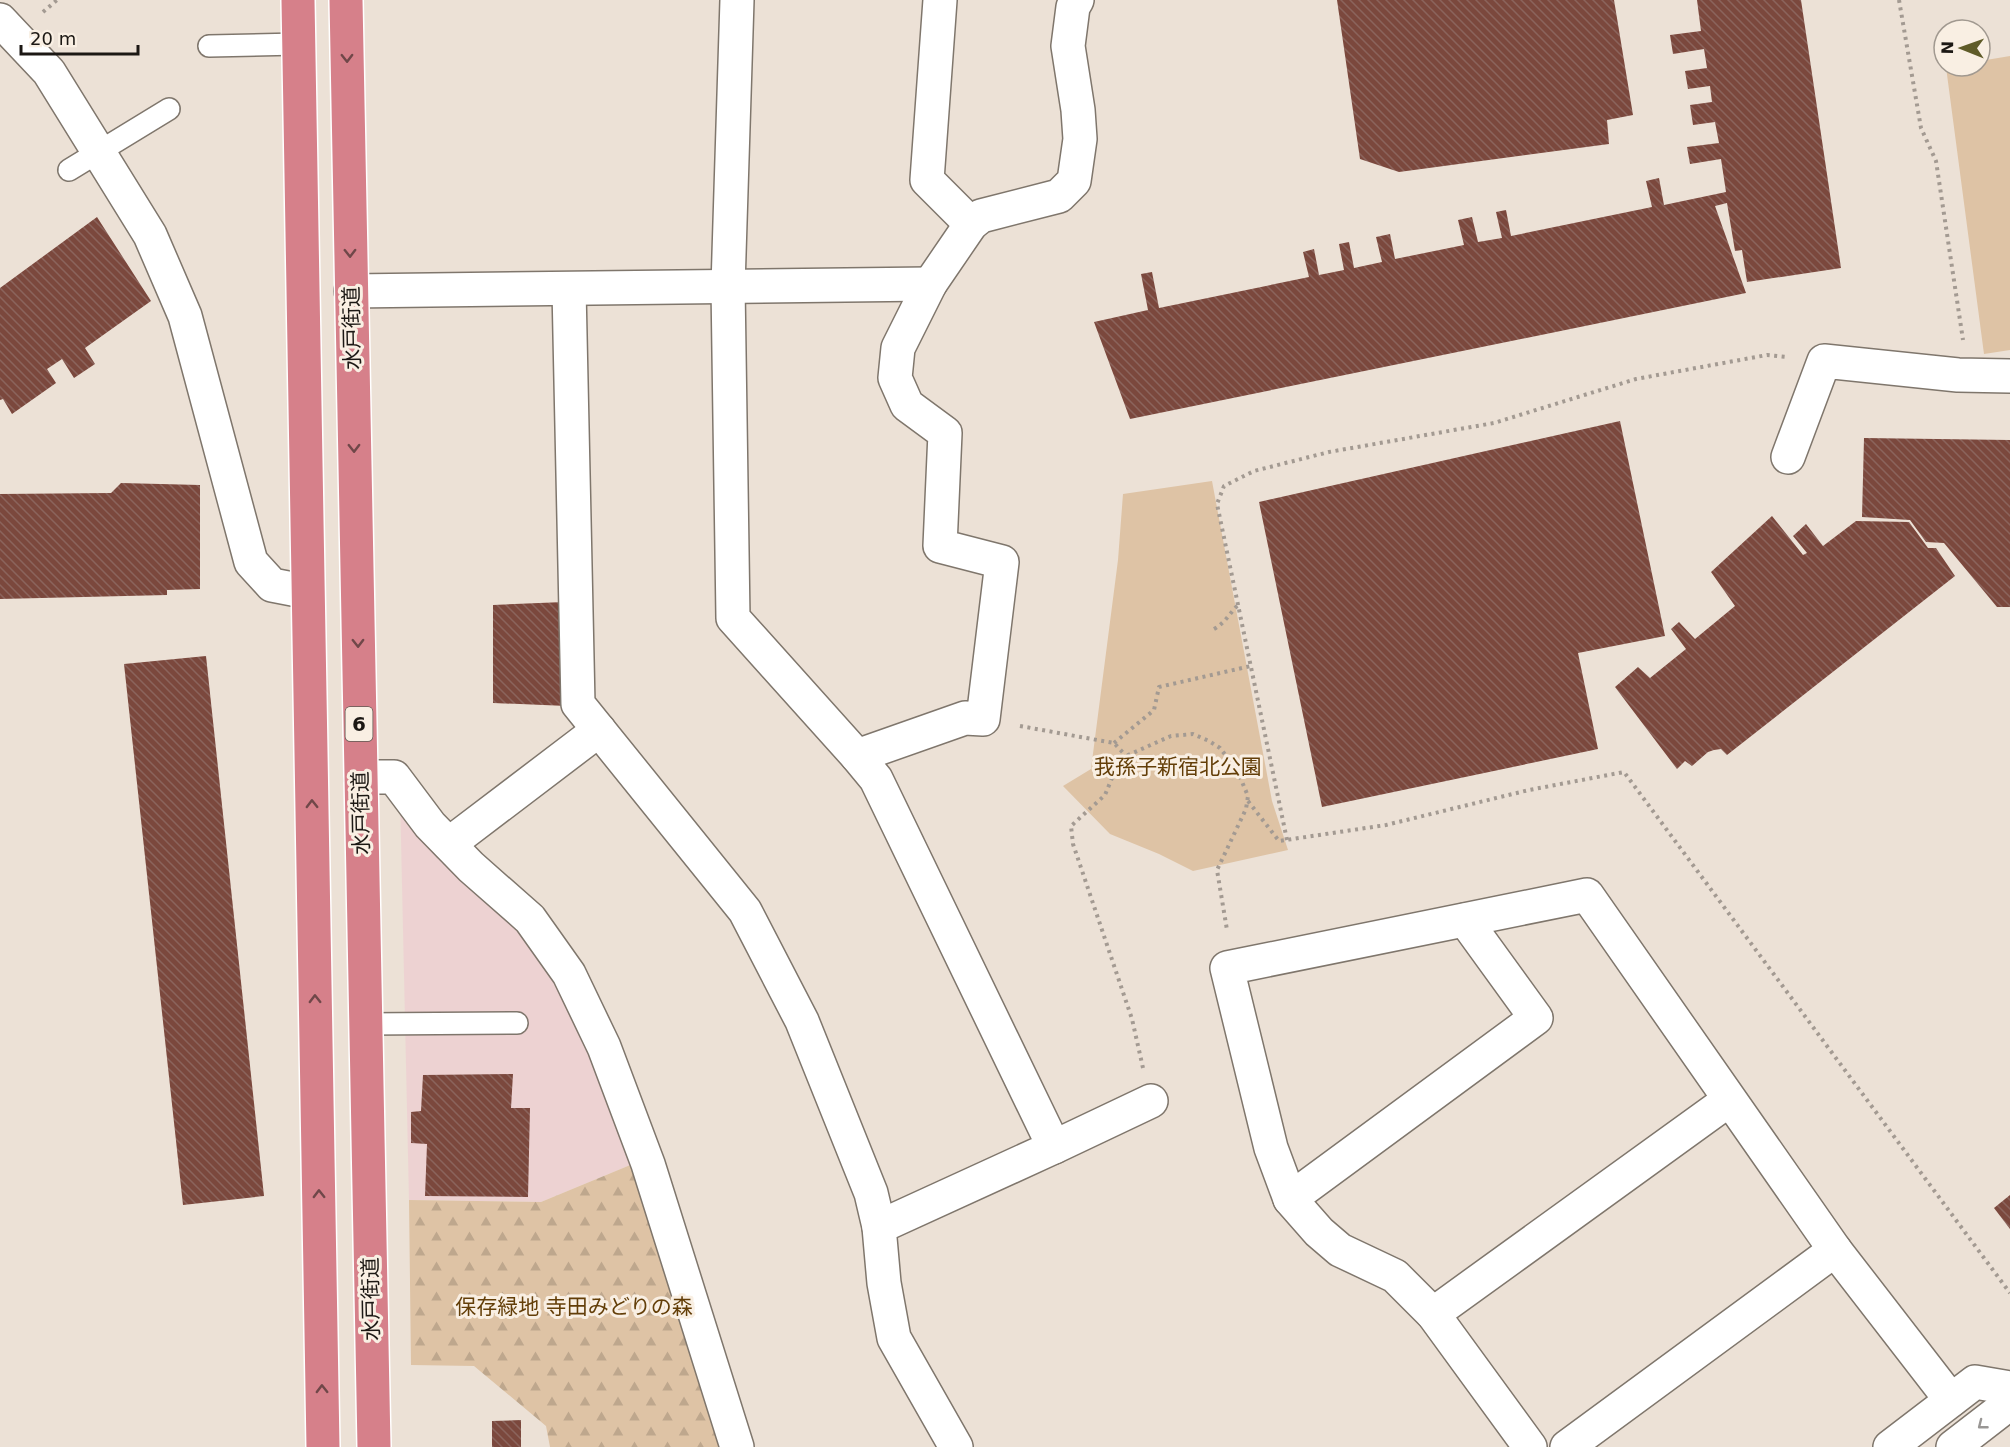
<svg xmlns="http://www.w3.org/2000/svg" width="2010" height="1447" font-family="'DejaVu Sans','Noto Sans JP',sans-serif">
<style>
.commercial{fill:#edd2d2}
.green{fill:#dec3a5}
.forest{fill:url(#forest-firs)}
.building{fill:url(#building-back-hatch)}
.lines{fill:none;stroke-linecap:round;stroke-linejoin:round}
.service-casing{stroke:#7f766c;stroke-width:24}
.minor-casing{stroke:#7f766c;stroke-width:36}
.trunk-casing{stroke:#fff;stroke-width:36}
.path{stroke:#a39a92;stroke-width:4;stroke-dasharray:3 4.5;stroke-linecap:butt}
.service{stroke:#fff;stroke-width:21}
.minor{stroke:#fff;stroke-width:33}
.trunk{stroke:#d6808a;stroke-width:33}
.oneway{stroke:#704749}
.oneway2{stroke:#999795}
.labels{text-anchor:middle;stroke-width:6;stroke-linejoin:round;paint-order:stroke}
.shield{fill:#f9efe3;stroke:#5e5852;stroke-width:1.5}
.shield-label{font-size:20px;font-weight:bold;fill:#1c1814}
.street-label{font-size:21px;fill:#1c1814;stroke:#f9efe3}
.park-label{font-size:21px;fill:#633e08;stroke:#f9efe3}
</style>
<defs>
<pattern id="forest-firs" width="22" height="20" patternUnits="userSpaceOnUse" patternTransform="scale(1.5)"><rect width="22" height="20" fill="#dec3a5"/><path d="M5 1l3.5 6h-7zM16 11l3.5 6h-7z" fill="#bea78d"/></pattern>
<pattern id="building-back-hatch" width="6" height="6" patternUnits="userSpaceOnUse" patternTransform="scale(1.5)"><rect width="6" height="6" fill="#7b483d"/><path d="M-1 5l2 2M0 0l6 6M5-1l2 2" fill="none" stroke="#8b645c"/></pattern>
</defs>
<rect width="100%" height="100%" fill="#ece1d6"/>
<polygon class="commercial" points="400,794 527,923 640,1161 541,1202 409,1200"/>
<g class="green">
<polygon points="2010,56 2010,350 1984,354 1946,67 1980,66 1980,61"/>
<polygon points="1212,481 1272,801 1288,850 1193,871 1159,854 1110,834 1063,786 1091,769 1118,560 1123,494"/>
</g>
<polygon class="forest" points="640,1161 735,1447 550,1447 546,1426 474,1366 411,1365 409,1200 541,1202"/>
<g class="building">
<polygon points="1337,0 1614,0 1633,115 1607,120 1609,144 1399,172 1360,159"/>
<polygon points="1697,0 1801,0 1841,268 1747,282 1742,250 1735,251 1727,203 1715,206 1746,293 1130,419 1094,322 1148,310 1141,274 1152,272 1159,308 1309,277 1303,252 1314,249 1319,275 1344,270 1339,244 1349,242 1354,268 1382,262 1376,237 1390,234 1395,259 1464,245 1458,220 1472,217 1478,242 1502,238 1496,212 1506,210 1511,236 1652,207 1646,181 1659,178 1664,205 1726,192 1721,159 1690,164 1687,147 1719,143 1715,122 1693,125 1690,105 1712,102 1710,86 1688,89 1685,71 1707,68 1704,49 1673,54 1670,35 1701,31"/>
<polygon points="97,217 151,301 85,348 95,364 74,378 62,359 47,369 56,383 12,414 3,399 0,400 0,288"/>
<polygon points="1620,421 1665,636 1578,653 1598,749 1322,807 1259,502"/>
<polygon points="1864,438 2010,440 2010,607 1997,607 1944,543 1926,542 1910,520 1862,517"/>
<polygon points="121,483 200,485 200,589 167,590 167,595 0,599 0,494 111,493"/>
<polygon points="1772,516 1803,555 1807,553 1793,536 1806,524 1823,546 1856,521 1909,522 1928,548 1936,548 1955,576 1727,755 1721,749 1714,750 1708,752 1692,766 1685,761 1677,769 1615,687 1638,667 1650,678 1686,649 1671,629 1679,622 1695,639 1735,606 1711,572"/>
<polygon points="564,602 567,706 493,703 493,605"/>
<polygon points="206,656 264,1196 183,1205 124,664"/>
<polygon points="513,1074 511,1108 530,1108 528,1197 425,1196 427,1144 411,1143 411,1112 421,1111 423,1075"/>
<polygon points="2010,1195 2010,1229 1994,1208"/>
<polygon points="521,1420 521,1447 492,1447 492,1421"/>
</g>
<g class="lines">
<defs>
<g id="service">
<polyline points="209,46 298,44"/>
<polyline points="69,170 169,109"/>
<polyline points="365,1024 517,1023"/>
</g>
<g id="minor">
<polyline points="737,0 728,286 733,618 857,756"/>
<polyline points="940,0 927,180 971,224"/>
<polyline points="0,20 49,72 150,235 185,316 251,562 272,585 308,592"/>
<polyline points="569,289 578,704 745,911 802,1021 871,1193 879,1227"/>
<polyline points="351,291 930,284"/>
<polyline points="1788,457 1824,361 1958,375 2010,376"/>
<polyline points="361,777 394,777 430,825 471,867 530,919 569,974 604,1047 648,1164 737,1447"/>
<polyline points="449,844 599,730"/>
<polyline points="1054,1147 1151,1101"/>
<polyline points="1290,1199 1536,1018 1465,920"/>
<polyline points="1433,1314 1729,1100"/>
<polyline points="956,1447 894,1338 884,1283 879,1227 1054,1147 876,779 857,756 965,718 983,719 1002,562 940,546 945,433 907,405 895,378 898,348 930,284 971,224 981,216 1059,196 1074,181 1080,139 1078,110 1068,46 1073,7 1077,0"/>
<polyline points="1530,1447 1433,1314 1395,1276 1340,1250 1319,1232 1290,1199 1271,1148 1227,968 1587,895 1835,1250 1951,1400"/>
<polyline points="1567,1447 1835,1250"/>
<polyline points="1890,1447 1975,1382 2010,1388"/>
<polyline points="1953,1447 2010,1403"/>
</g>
<g id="trunk">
<polyline points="298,0 323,1447"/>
<polyline points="346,0 374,1447"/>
</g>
</defs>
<use href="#service" class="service-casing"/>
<use href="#minor" class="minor-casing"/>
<use href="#trunk" class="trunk-casing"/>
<g class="path">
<polyline points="1899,0 1921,128 1936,161 1963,340"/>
<polyline points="43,12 57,0"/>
<path d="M1214,629C1225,623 1229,614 1238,605"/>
<polyline points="1020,726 1114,743 1126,756"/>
<polyline points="1114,743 1154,710 1159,687 1251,666"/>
<polyline points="1248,801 1279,841 1386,825 1529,790 1624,772 2010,1293"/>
<polyline points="1287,840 1217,504 1224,486 1254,471 1329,452 1494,423 1636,379 1767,355 1788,357"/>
<polyline points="1143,1068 1132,1019 1073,844 1071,826 1105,795 1112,778 1126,756 1171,736 1193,734 1209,741 1220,748 1237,770 1248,796 1246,809 1217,870 1227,930"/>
</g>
<use href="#service" class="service"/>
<use href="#minor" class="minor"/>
<use href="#trunk" class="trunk"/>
</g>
<defs><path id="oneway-chevron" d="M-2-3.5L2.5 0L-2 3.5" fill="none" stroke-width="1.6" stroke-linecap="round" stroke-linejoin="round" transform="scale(1.5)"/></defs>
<g class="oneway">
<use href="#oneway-chevron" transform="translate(347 58) rotate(89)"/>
<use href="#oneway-chevron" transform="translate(350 253) rotate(89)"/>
<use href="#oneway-chevron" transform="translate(354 448) rotate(89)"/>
<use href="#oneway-chevron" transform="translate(358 643) rotate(89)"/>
<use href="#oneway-chevron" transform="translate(312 804) rotate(-91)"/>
<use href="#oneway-chevron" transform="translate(315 999) rotate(-91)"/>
<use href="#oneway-chevron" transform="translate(319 1194) rotate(-91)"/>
<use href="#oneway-chevron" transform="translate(322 1389) rotate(-91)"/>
</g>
<use class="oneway2" href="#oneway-chevron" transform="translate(1982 1425) rotate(142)"/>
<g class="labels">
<rect class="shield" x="345.5" y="707" width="27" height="34" rx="4.5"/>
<g class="shield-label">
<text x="359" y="731">6</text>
</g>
<g class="street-label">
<text transform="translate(352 328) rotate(-91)" y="7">水戸街道</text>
<text transform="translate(361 813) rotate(-91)" y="7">水戸街道</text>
<text transform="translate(371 1299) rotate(-91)" y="7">水戸街道</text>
</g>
<g class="park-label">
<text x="1178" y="774">我孫子新宿北公園</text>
<text x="574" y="1314">保存緑地 寺田みどりの森</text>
</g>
</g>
<g transform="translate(1962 48) rotate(271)"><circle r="28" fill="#f9efe3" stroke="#a19990" stroke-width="1.5"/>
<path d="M0-4.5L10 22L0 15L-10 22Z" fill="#5f5b28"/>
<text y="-9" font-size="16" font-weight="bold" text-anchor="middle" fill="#1c1814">N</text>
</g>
<path d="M21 45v9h117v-9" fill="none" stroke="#1c1814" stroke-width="3"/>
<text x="30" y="45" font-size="18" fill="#1c1814" stroke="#f9efe3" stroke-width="4.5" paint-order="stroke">20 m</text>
</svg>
